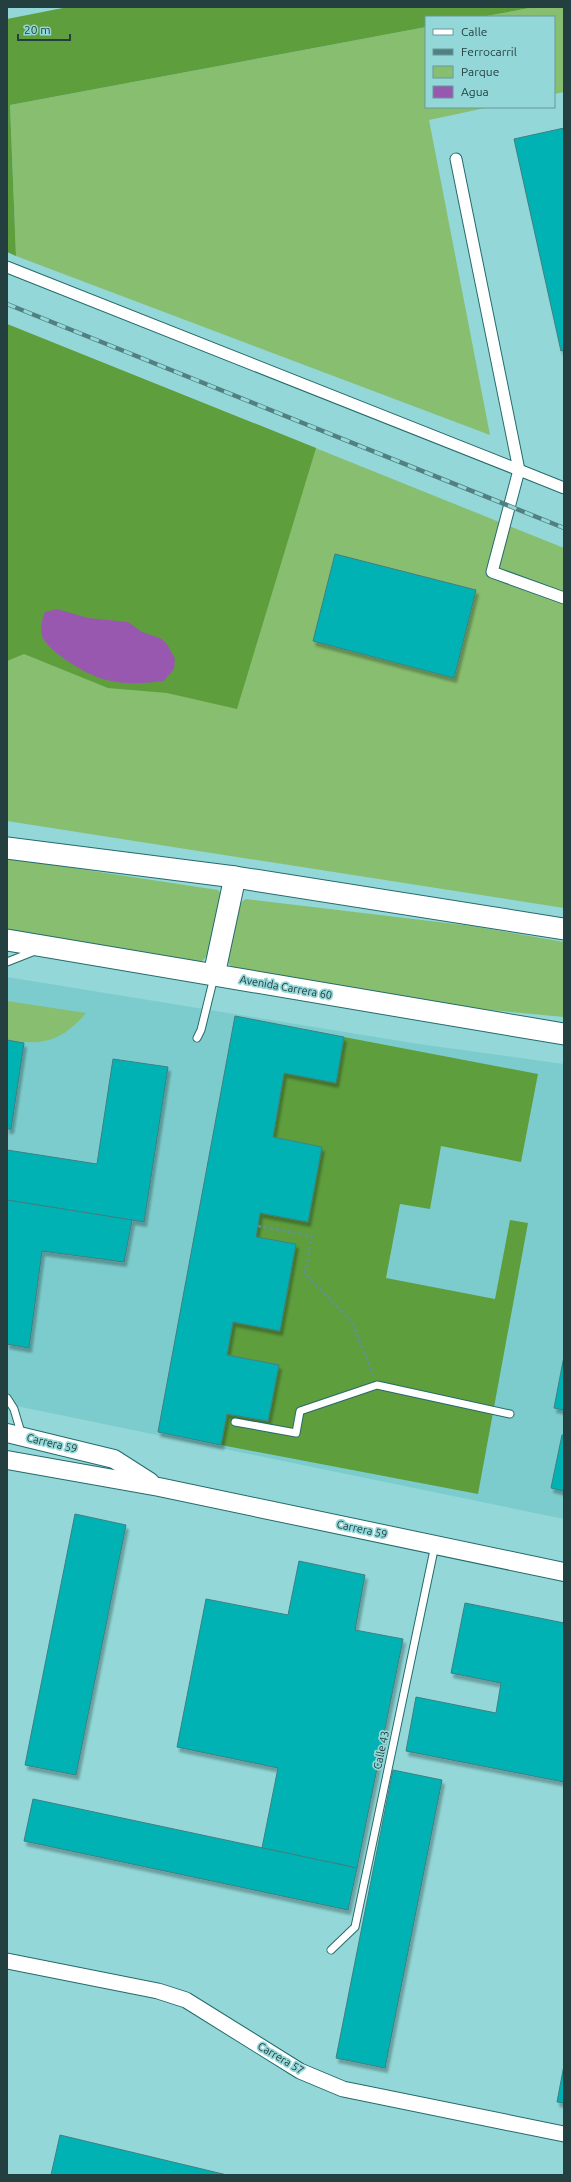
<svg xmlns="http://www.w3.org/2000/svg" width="571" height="2182" font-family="Ubuntu,sans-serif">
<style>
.built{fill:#7dcccd}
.green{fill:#88be6f}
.forest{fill:#5e9e3d}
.water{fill:#9958b0}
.building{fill:#05b2b4;stroke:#3c8081;filter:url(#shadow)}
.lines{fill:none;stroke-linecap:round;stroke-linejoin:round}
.service-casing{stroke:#256b6c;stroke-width:9}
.pedestrian-casing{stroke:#256b6c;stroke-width:13}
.minor-casing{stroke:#256b6c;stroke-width:17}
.tertiary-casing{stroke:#256b6c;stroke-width:20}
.secondary-casing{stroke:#256b6c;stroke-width:23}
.path{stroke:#609293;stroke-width:2.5;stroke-dasharray:3 3;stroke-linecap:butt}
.service{stroke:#fff;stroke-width:7}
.pedestrian{stroke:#fff;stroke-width:11}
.minor{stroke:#fff;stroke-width:15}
.tertiary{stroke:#fff;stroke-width:18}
.secondary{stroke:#fff;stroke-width:21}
.rail-casing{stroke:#527f7f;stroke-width:4.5}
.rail{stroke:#93d7d8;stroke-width:3;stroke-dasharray:9;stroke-linecap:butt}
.labels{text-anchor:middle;stroke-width:3.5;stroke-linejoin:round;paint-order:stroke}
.street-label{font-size:11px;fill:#233f3f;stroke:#93d7d8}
</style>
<defs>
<filter id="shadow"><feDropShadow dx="2.5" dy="4.5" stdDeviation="1" flood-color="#0004"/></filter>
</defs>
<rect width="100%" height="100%" fill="#93d7d8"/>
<polygon class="built" points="7,977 419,1044 564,1064 564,1519 7,1404"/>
<g class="green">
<polygon points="535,7 564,7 564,92 554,94 554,17 481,17"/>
<polygon points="426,27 426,107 490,107 429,120 490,435 16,256 10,105"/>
<polygon points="7,324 564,548 564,908 7,821"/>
<polygon points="7,858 218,890 221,894 208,955 202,961 191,961 7,931"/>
<polygon points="246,899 472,926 564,942 564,1017 459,1007 232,968 227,961 240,903"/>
<path d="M7,1001L86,1013C62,1041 43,1046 7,1040Z"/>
</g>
<g class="forest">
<polygon points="68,7 535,7 481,17 426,17 426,27 10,105 16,256 7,252 7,19"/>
<polygon points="7,324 316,448 237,709 167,693 108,688 24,654 7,661"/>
<polygon points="344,1037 538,1074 521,1162 441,1146 430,1209 400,1204 386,1278 495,1299 510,1220 528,1223 478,1494 221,1445 227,1414 268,1421 279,1365 227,1355 233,1322 296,1244 256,1237 260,1213 322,1147 273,1137 284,1073 336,1082"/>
</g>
<path class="water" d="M57,609L88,618L128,622L142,632L160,638L167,644L175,659L174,669L164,681C145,683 127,685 107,680C90,677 49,653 42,636C40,628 42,619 45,612Z"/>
<g class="building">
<polygon points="564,128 564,350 561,351 514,139"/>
<polygon points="335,554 476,590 454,678 313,641"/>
<polygon points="235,1016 344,1037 336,1083 284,1073 273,1137 322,1147 308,1222 260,1213 256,1237 296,1244 280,1331 233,1322 227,1355 279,1365 268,1421 227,1414 221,1445 158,1432"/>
<polygon points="7,1040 24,1043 11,1129 7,1129"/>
<polygon points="113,1059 168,1067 144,1222 7,1200 7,1150 97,1164"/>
<polygon points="7,1200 132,1220 124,1262 42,1251 29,1348 7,1344"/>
<polygon points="564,1356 564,1410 554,1408"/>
<polygon points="562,1435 564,1435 564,1491 551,1488"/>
<polygon points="75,1514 126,1525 76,1775 25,1765"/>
<polygon points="299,1561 365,1575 355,1630 403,1639 357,1868 262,1848 278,1768 177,1747 206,1599 288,1615"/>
<polygon points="465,1603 564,1623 564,1782 406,1751 416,1697 496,1713 501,1683 451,1673"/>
<polygon points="393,1770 442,1780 385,2068 336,2058"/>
<polygon points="33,1799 357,1868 348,1910 24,1841"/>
<polygon points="564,2065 564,2103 557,2102"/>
<polygon points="60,2135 227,2175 51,2175"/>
</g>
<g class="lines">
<defs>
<g id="service">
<polyline points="7,962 35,951"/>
<polyline points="197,1038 201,1030 214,977"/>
<polyline points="7,1398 14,1409 22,1436"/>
<polyline points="235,1422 296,1433 300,1411 377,1385 510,1414"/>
<polyline points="331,1950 355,1927 435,1545"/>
</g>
<g id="pedestrian">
<polyline points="7,267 519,470 456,159"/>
<polyline points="564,488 519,470 492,572 564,598"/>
</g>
<polyline id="minor" points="7,1961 158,1991 186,2000 300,2071 343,2089 564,2134"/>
<g id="tertiary">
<polyline points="7,1433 114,1459 150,1482"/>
<polyline points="7,1460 159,1487 564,1572"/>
</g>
<g id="secondary">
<polyline points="7,848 235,877 564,929"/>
<polyline points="7,940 564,1034"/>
<polyline points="214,975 235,877"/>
</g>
</defs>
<use href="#service" class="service-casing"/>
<use href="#pedestrian" class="pedestrian-casing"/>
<use href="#minor" class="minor-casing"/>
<use href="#tertiary" class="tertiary-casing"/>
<use href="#secondary" class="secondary-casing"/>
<polyline class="path" points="258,1226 312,1236 305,1274 352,1322 373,1375"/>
<use href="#service" class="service"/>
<use href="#pedestrian" class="pedestrian"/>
<use href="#minor" class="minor"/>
<use href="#tertiary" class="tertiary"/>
<use href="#secondary" class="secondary"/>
<defs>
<polyline id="rail" points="7,304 564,528"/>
</defs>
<use href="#rail" class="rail-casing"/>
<use href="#rail" class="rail"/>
</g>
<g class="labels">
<g class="street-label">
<text transform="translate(286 987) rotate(10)" y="4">Avenida Carrera 60</text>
<text transform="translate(52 1443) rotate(13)" y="4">Carrera 59</text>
<text transform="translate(362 1529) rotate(12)" y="4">Carrera 59</text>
<text transform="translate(381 1750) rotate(-78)" y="4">Calle 43</text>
<text transform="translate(281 2058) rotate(31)" y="4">Carrera 57</text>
</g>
</g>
<rect width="571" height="2182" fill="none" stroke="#233f3f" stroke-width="16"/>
<rect x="425" y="16" width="130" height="92" fill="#93d7d8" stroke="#669a9b"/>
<rect x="433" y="29" width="20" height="6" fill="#ffffff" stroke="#669a9b"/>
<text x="461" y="36" font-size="12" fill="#233f3f">Calle</text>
<rect x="433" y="49" width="20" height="6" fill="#527f7f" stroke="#669a9b"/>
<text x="461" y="56" font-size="12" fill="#233f3f">Ferrocarril</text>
<rect x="433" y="66" width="20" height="12" fill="#88be6f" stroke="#669a9b"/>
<text x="461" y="76" font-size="12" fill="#233f3f">Parque</text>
<rect x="433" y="86" width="20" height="12" fill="#9958b0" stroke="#669a9b"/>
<text x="461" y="96" font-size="12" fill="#233f3f">Agua</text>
<path d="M18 34v6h52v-6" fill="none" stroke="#233f3f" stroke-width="2"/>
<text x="24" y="34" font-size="12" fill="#233f3f" stroke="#93d7d8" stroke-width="3" paint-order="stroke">20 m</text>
</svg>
